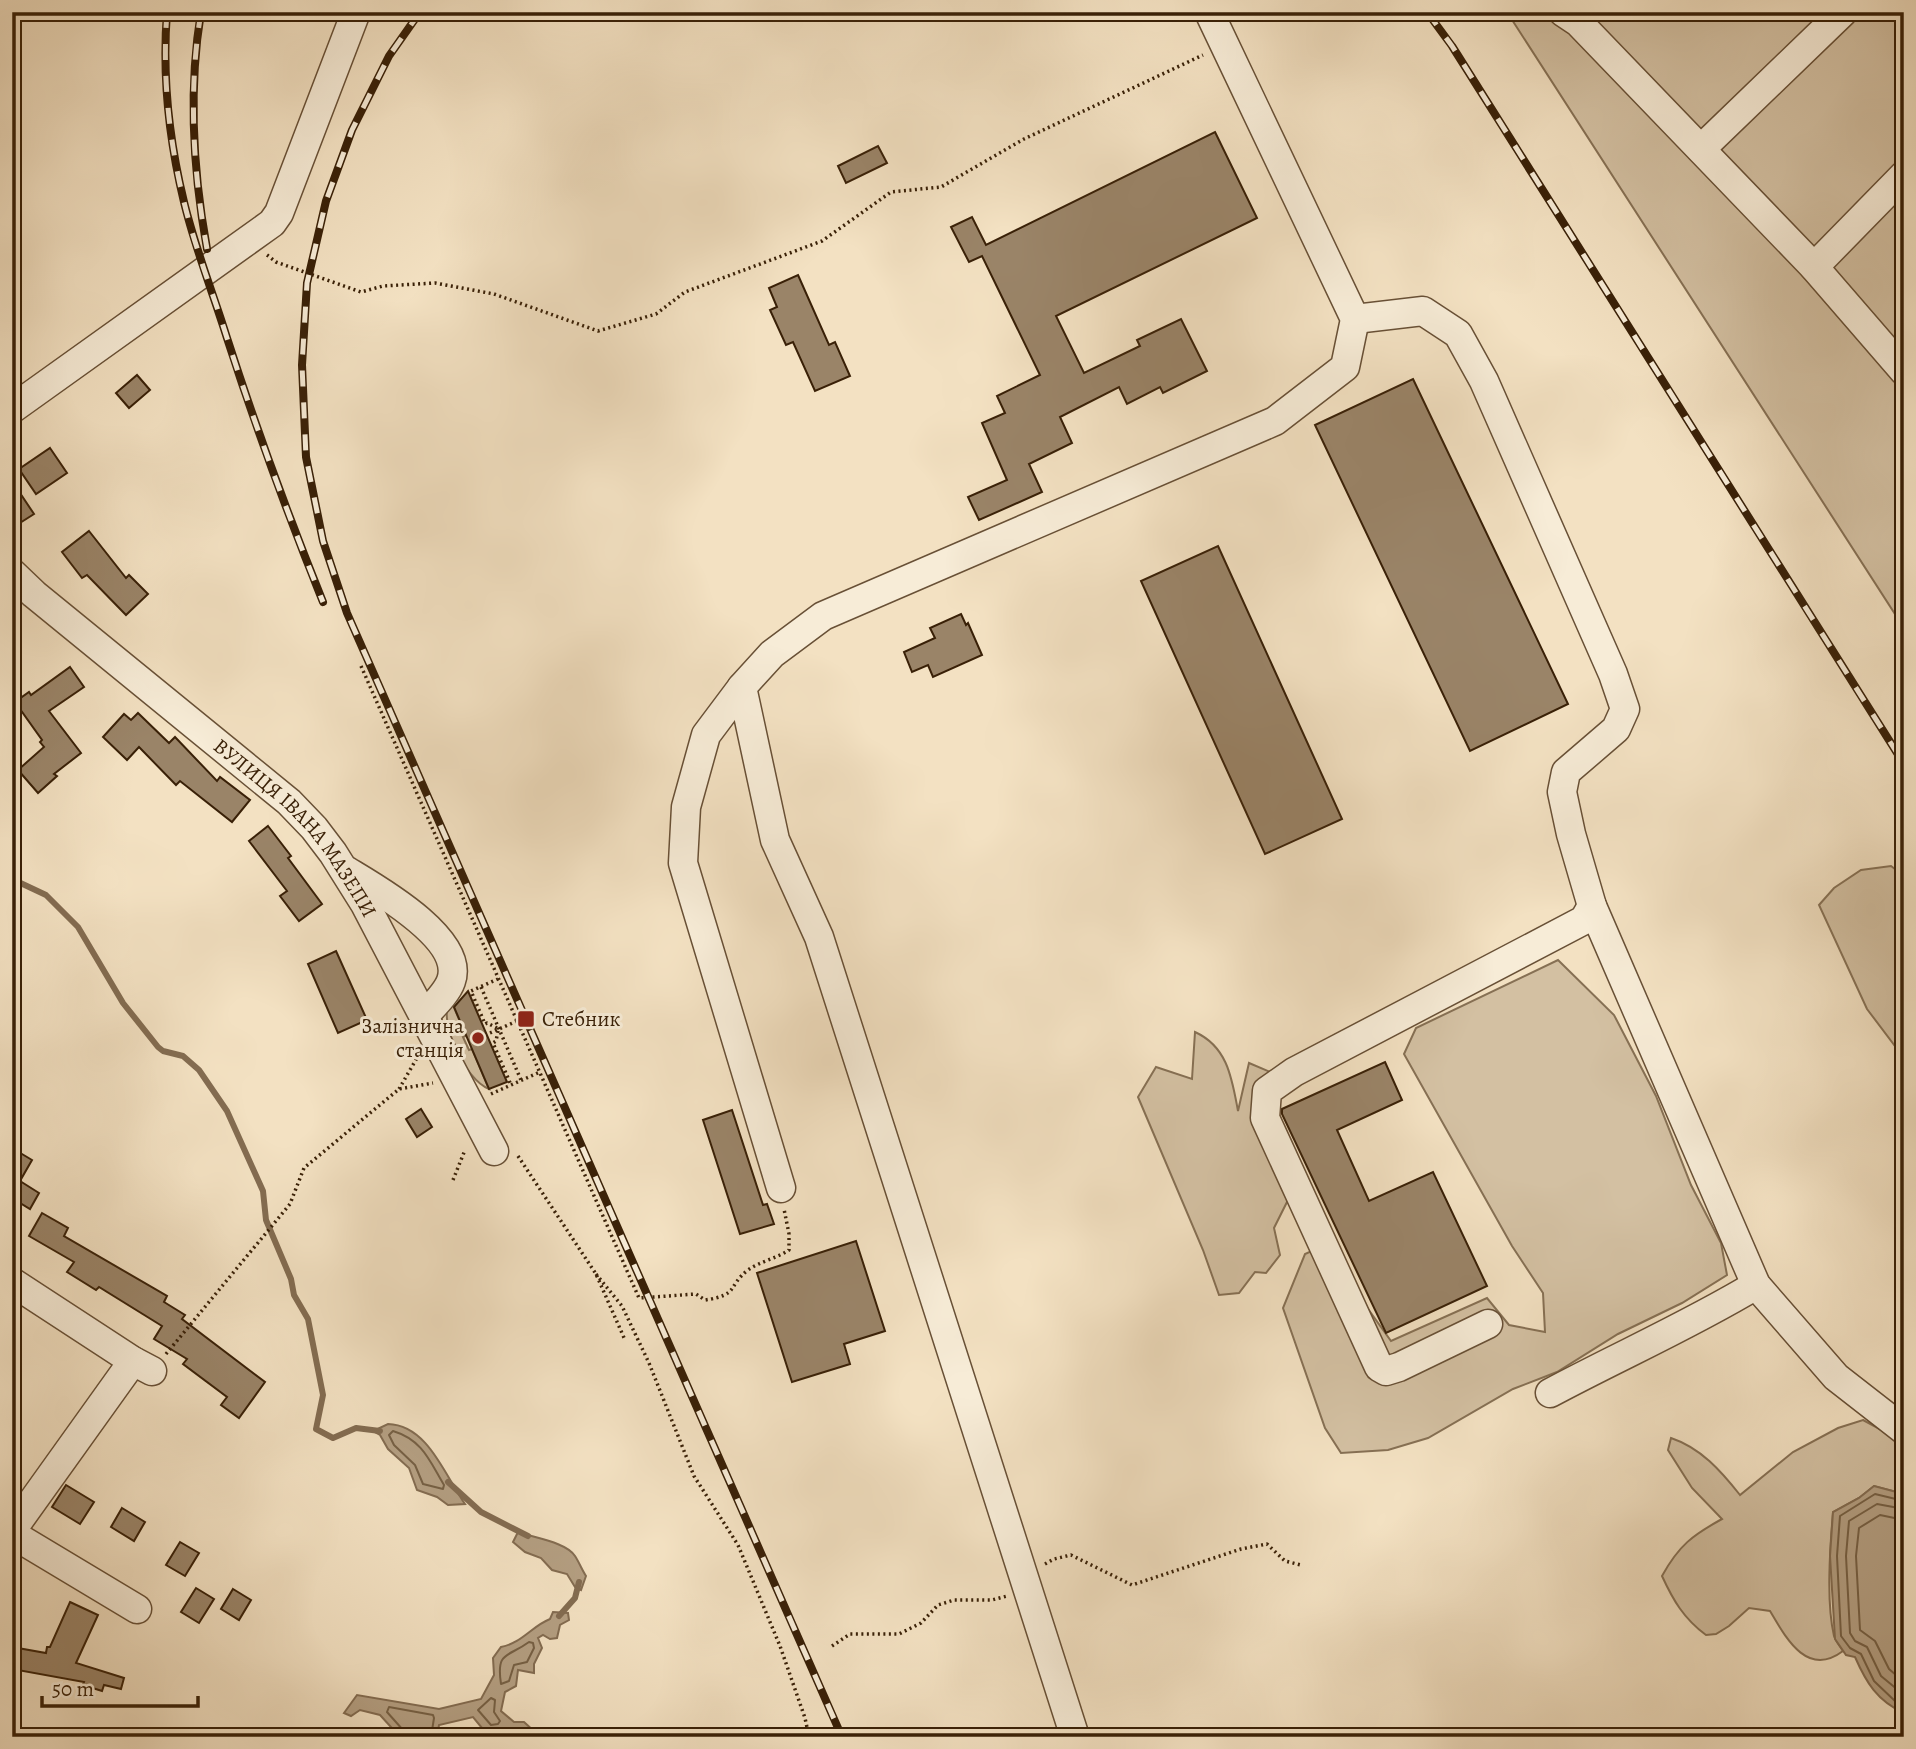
<svg xmlns="http://www.w3.org/2000/svg" width="1916" height="1749" font-family="Alegreya,serif">
<style>
.green{fill:#d3c0a2;stroke:#867054;stroke-width:2}
.water{fill:#b49f82;stroke:#836c51;stroke-width:2}
.lines{fill:none;stroke-linecap:round;stroke-linejoin:round}
.shore{stroke:#766044;stroke-width:2}
.stream{stroke:#836c51;stroke-width:6}
.building{fill:#9a8468;stroke:#392007;stroke-width:2}
.minor-casing{stroke:#685036;stroke-width:31}
.path{stroke:#392007;stroke-width:3.5;stroke-dasharray:2 3.5;stroke-linecap:butt}
.minor{stroke:#f7ecd7;stroke-width:28}
.rail-casing{stroke:#392007;stroke-width:8}
.rail{stroke:#f7ecd7;stroke-width:5;stroke-dasharray:16;stroke-linecap:butt}
.poi-dot{fill:#8f2418;stroke:#f7ecd7;stroke-width:2.5}
.labels{text-anchor:middle;stroke-width:6;stroke-linejoin:round;paint-order:stroke}
.street-label{font-size:21px;fill:#392007;stroke:#f7ecd7}
.poi-label{font-size:21px;fill:#392007;stroke:#f7ecd7;text-anchor:start}
</style>
<rect width="100%" height="100%" fill="#f3e1c2"/>
<filter id="stains"><feTurbulence type="fractalNoise" baseFrequency=".00286" numOctaves="4"/><feColorMatrix values="0 0 0 0 .2 0 0 0 0 .09 0 0 0 0 .02 0 0 0 .5 -.17"/></filter>
<radialGradient id="worn" r=".72"><stop offset=".6" stop-color="#630" stop-opacity="0"/><stop offset="1" stop-color="#630" stop-opacity=".3"/></radialGradient>
<g class="green">
<polygon points="1507,12 1904,12 1904,628"/>
<polygon points="1891,866 1904,876 1904,1058 1867,1009 1819,905 1834,888 1861,870"/>
<polygon points="1558,960 1614,1015 1656,1096 1691,1185 1721,1243 1727,1275 1682,1303 1618,1334 1557,1372 1513,1389 1428,1438 1388,1450 1341,1453 1325,1428 1283,1308 1305,1254 1323,1246 1391,1341 1487,1298 1509,1325 1545,1332 1543,1293 1512,1246 1404,1054 1416,1028"/>
<path d="M450,998L466,1036L463,1037L469,1050L472,1049L489,1089C465,1080 437,1021 450,998Z"/>
<path d="M1195,1032C1228,1047 1232,1079 1238,1111L1249,1063L1282,1077L1268,1140L1295,1186L1274,1228L1280,1255L1266,1273L1255,1272L1239,1293L1219,1295L1203,1250L1138,1097L1156,1067L1192,1079Z"/>
<path d="M1863,1420L1904,1442V1494L1874,1486L1859,1498L1833,1512C1830,1548 1826,1602 1834,1636C1836,1642 1840,1646 1843,1651C1807,1678 1786,1638 1770,1611L1749,1608L1729,1626L1716,1634L1706,1635C1684,1619 1673,1600 1662,1576C1679,1545 1693,1535 1722,1519L1692,1488L1668,1450L1671,1438C1701,1448 1721,1471 1740,1495L1793,1452L1838,1428Z"/>
</g>
<g class="water">
<path d="M388,1424C428,1425 445,1476 465,1504L448,1505L437,1497L417,1490L409,1468L388,1449L380,1435L373,1431Z"/>
<path d="M1874,1486L1904,1494V1713C1877,1701 1866,1682 1855,1657L1846,1655L1835,1639L1830,1556L1833,1512L1859,1498Z"/>
<path d="M518,1532C534,1538 566,1542 575,1556C579,1562 582,1570 586,1576L581,1590L575,1587L567,1574L552,1570L541,1558L525,1552L513,1542Z"/>
<path d="M553,1612L568,1613L569,1620L560,1625L557,1638L550,1639L543,1635L538,1638L542,1648L534,1664V1673L518,1670L516,1686L505,1692L501,1711L514,1722H524L535,1732H525L523,1737L517,1730L504,1729L487,1734L473,1717L439,1725L437,1737H400L380,1715L360,1710L351,1716L344,1713L357,1695L439,1709L481,1699L494,1675L493,1658L501,1647C522,1643 532,1626 550,1619Z"/>
</g>
<g class="lines">
<g class="shore">
<path d="M393,1431C423,1440 430,1462 444,1485L443,1489L423,1484L415,1465L394,1445L389,1435Z"/>
<polyline points="1904,1501 1875,1494 1840,1516 1837,1556 1841,1636 1850,1648 1861,1654 1874,1681 1896,1702 1904,1705"/>
<polyline points="1904,1509 1877,1504 1849,1521 1846,1556 1850,1633 1855,1641 1867,1647 1881,1676 1904,1695"/>
<polyline points="1904,1520 1880,1515 1859,1528 1856,1556 1860,1630 1875,1641 1889,1669 1904,1682"/>
<path d="M529,1642L533,1643L534,1648L527,1662L514,1665L509,1681L501,1684C496,1651 507,1658 529,1642Z"/>
<polygon points="491,1698 495,1700 494,1712 500,1721 498,1724 491,1725 478,1710"/>
<polyline points="404,1737 403,1730 387,1712 389,1707 433,1715 434,1718 431,1737"/>
</g>
<g class="stream">
<polyline points="12,879 46,895 78,927 123,1003 158,1047 163,1051 183,1056 199,1070 227,1111 263,1191 266,1220 291,1279 294,1295 308,1319 323,1395 316,1429 333,1438 356,1428 380,1431"/>
<polyline points="448,1482 481,1512 528,1536"/>
<polyline points="559,1616 575,1598 579,1582"/>
<polyline points="1354,1730 1356,1737"/>
</g>
</g>
<g class="building">
<polygon points="1215,132 1257,218 1056,316 1084,373 1140,346 1137,340 1181,319 1207,371 1163,393 1160,387 1127,404 1119,387 1060,417 1072,443 1029,464 1042,492 979,520 968,497 1007,480 982,423 1005,413 997,396 1040,375 982,256 969,262 951,227 972,217 986,245"/>
<polygon points="878,146 887,163 846,183 838,166"/>
<polygon points="798,275 829,345 835,342 850,376 815,391 793,342 786,345 770,310 777,307 769,288"/>
<polygon points="137,375 150,390 129,408 116,393"/>
<polygon points="1413,379 1568,704 1470,751 1315,425"/>
<polygon points="50,448 67,473 36,494 19,469"/>
<polygon points="12,481 34,514 12,528"/>
<polygon points="89,531 126,578 129,575 148,594 126,615 87,575 82,578 62,552"/>
<polygon points="1218,546 1342,819 1265,854 1141,581"/>
<polygon points="961,614 966,625 968,623 982,655 933,677 928,665 912,672 904,652 935,638 930,628"/>
<polygon points="70,667 84,687 49,711 81,753 54,774 57,776 38,793 18,770 44,747 40,742 42,740 15,702 29,692 31,695"/>
<polygon points="138,713 169,743 175,737 217,781 220,777 250,800 232,822 180,781 176,785 139,747 127,760 103,737 124,714 131,720"/>
<polygon points="268,826 291,856 288,858 322,904 299,921 280,896 287,891 249,841"/>
<polygon points="336,951 367,1020 338,1033 308,964"/>
<polygon points="468,991 507,1082 489,1089 454,1007"/>
<polygon points="1385,1062 1402,1100 1337,1130 1369,1201 1433,1172 1487,1286 1386,1333 1282,1114 1282,1109"/>
<polygon points="421,1109 432,1127 417,1137 406,1119"/>
<polygon points="732,1110 763,1205 767,1204 774,1224 740,1234 703,1120"/>
<polygon points="12,1148 32,1160 20,1181 39,1193 30,1209 12,1198"/>
<polygon points="42,1213 68,1228 64,1236 167,1296 164,1302 185,1315 182,1319 265,1382 239,1418 221,1405 227,1397 183,1364 187,1359 154,1339 162,1326 99,1287 96,1290 67,1272 74,1262 29,1236"/>
<polygon points="856,1241 885,1331 844,1344 850,1364 792,1382 757,1273"/>
<polygon points="66,1485 94,1502 80,1524 52,1507"/>
<polygon points="122,1508 145,1522 134,1541 111,1527"/>
<polygon points="180,1542 199,1553 185,1576 166,1565"/>
<polygon points="196,1588 214,1599 199,1623 181,1612"/>
<polygon points="233,1589 251,1600 239,1620 221,1609"/>
<polygon points="70,1602 98,1615 76,1663 124,1678 121,1689 104,1685 102,1691 83,1685 84,1682 12,1669 12,1647 46,1653 47,1647 50,1647"/>
</g>
<g class="lines">
<defs>
<g id="minor">
<polyline points="1563,12 1578,22 1814,267 1904,371"/>
<polyline points="1701,149 1843,12"/>
<polyline points="1814,267 1904,175"/>
<polyline points="1355,319 1423,311 1458,334 1484,381 1613,674 1625,709 1616,729 1566,772 1562,792 1571,834 1592,906 1756,1285 1836,1377 1904,1430"/>
<polyline points="12,409 272,223 279,213 356,12"/>
<path id="s1" d="M12,573L34,594L289,802L314,828L333,853L365,904L494,1151"/>
<polyline points="742,687 706,735 686,807 683,863 781,1188"/>
<path d="M347,871C375,888 466,939 451,981C447,993 433,1006 424,1016"/>
<polyline points="12,1282 133,1361 152,1371"/>
<polyline points="1488,1324 1399,1367 1386,1371 1379,1367 1265,1118 1267,1091 1294,1072 1584,920 1592,906"/>
<path d="M1550,1393C1619,1356 1690,1325 1756,1285"/>
<polyline points="12,1530 133,1361"/>
<polyline points="12,1534 137,1609"/>
<polyline points="1075,1737 819,937 775,840 742,687 772,654 823,616 1275,421 1345,367 1355,319 1209,12"/>
</g>
</defs>
<use href="#minor" class="minor-casing"/>
<g class="path">
<polyline points="267,255 276,262 361,292 383,286 435,283 494,294 598,331 656,314 685,292 822,241 891,192 941,187 1024,139 1203,55"/>
<path d="M361,666L639,1298L696,1294L705,1300C740,1295 727,1286 748,1270C759,1262 777,1258 789,1250V1234L784,1209"/>
<polyline points="481,987 521,1080"/>
<polyline points="497,1028 487,1023 485,1024 471,991 498,979"/>
<polyline points="498,1031 496,1041 493,1043 511,1085"/>
<polyline points="490,1033 517,1021"/>
<polyline points="399,1089 417,1058"/>
<polyline points="491,1094 540,1072"/>
<polyline points="518,1156 596,1274 625,1340"/>
<polyline points="453,1180 465,1150"/>
<polyline points="596,1274 622,1306 649,1363 694,1476 738,1545 780,1646 805,1718 809,1737"/>
<polyline points="166,1354 290,1204 304,1168 399,1089 433,1083"/>
<polyline points="1045,1564 1054,1559 1071,1555 1132,1585 1241,1549 1267,1544 1285,1561 1301,1565"/>
<polyline points="832,1646 850,1634 899,1634 921,1623 938,1605 954,1600 992,1600 1007,1596"/>
</g>
<use href="#minor" class="minor"/>
<defs>
<g id="rail">
<path d="M167,12C162,76 169,140 184,202C195,248 213,293 227,338C256,428 288,515 323,602"/>
<path d="M201,12C188,91 193,171 207,249"/>
<polyline points="420,12 389,56 352,130 326,201 307,283 302,365 306,457 323,541 347,613 842,1737"/>
<polyline points="1427,12 1452,46 1904,764"/>
</g>
</defs>
<use href="#rail" class="rail-casing"/>
<use href="#rail" class="rail"/>
</g>
<g class="poi-dot">
<rect x="517" y="1010" width="18" height="18" rx="3.5"/>
<circle cx="478" cy="1038" r="7"/>
</g>
<g class="labels">
<g class="street-label">
<text dy="7" stroke="none"><textPath href="#s1" startOffset="383">ВУЛИЦЯ ІВАНА МАЗЕПИ</textPath></text>
</g>
<g class="poi-label">
<text x="542" y="1026">Стебник</text>
<text x="464" y="1033" text-anchor="end">Залізнична<tspan x="464" dy="24">станція</tspan></text>
</g>
</g>
<rect width="1916" height="1749" fill="none" stroke="#f3e1c2" stroke-width="42"/>
<rect x="14" y="14" width="1888" height="1721" fill="none" stroke="#392007" stroke-width="3.5"/>
<rect x="21" y="21" width="1874" height="1707" fill="none" stroke="#392007" stroke-width="2"/>
<path d="M42 1696v10h156v-10" fill="none" stroke="#392007" stroke-width="3.5"/>
<text x="52" y="1696" font-size="21" fill="#392007" stroke="#f7ecd7" stroke-width="5" paint-order="stroke">50 m</text>
<rect width="100%" height="100%" filter="url(#stains)"/>
<rect width="100%" height="100%" fill="url(#worn)"/>
</svg>
